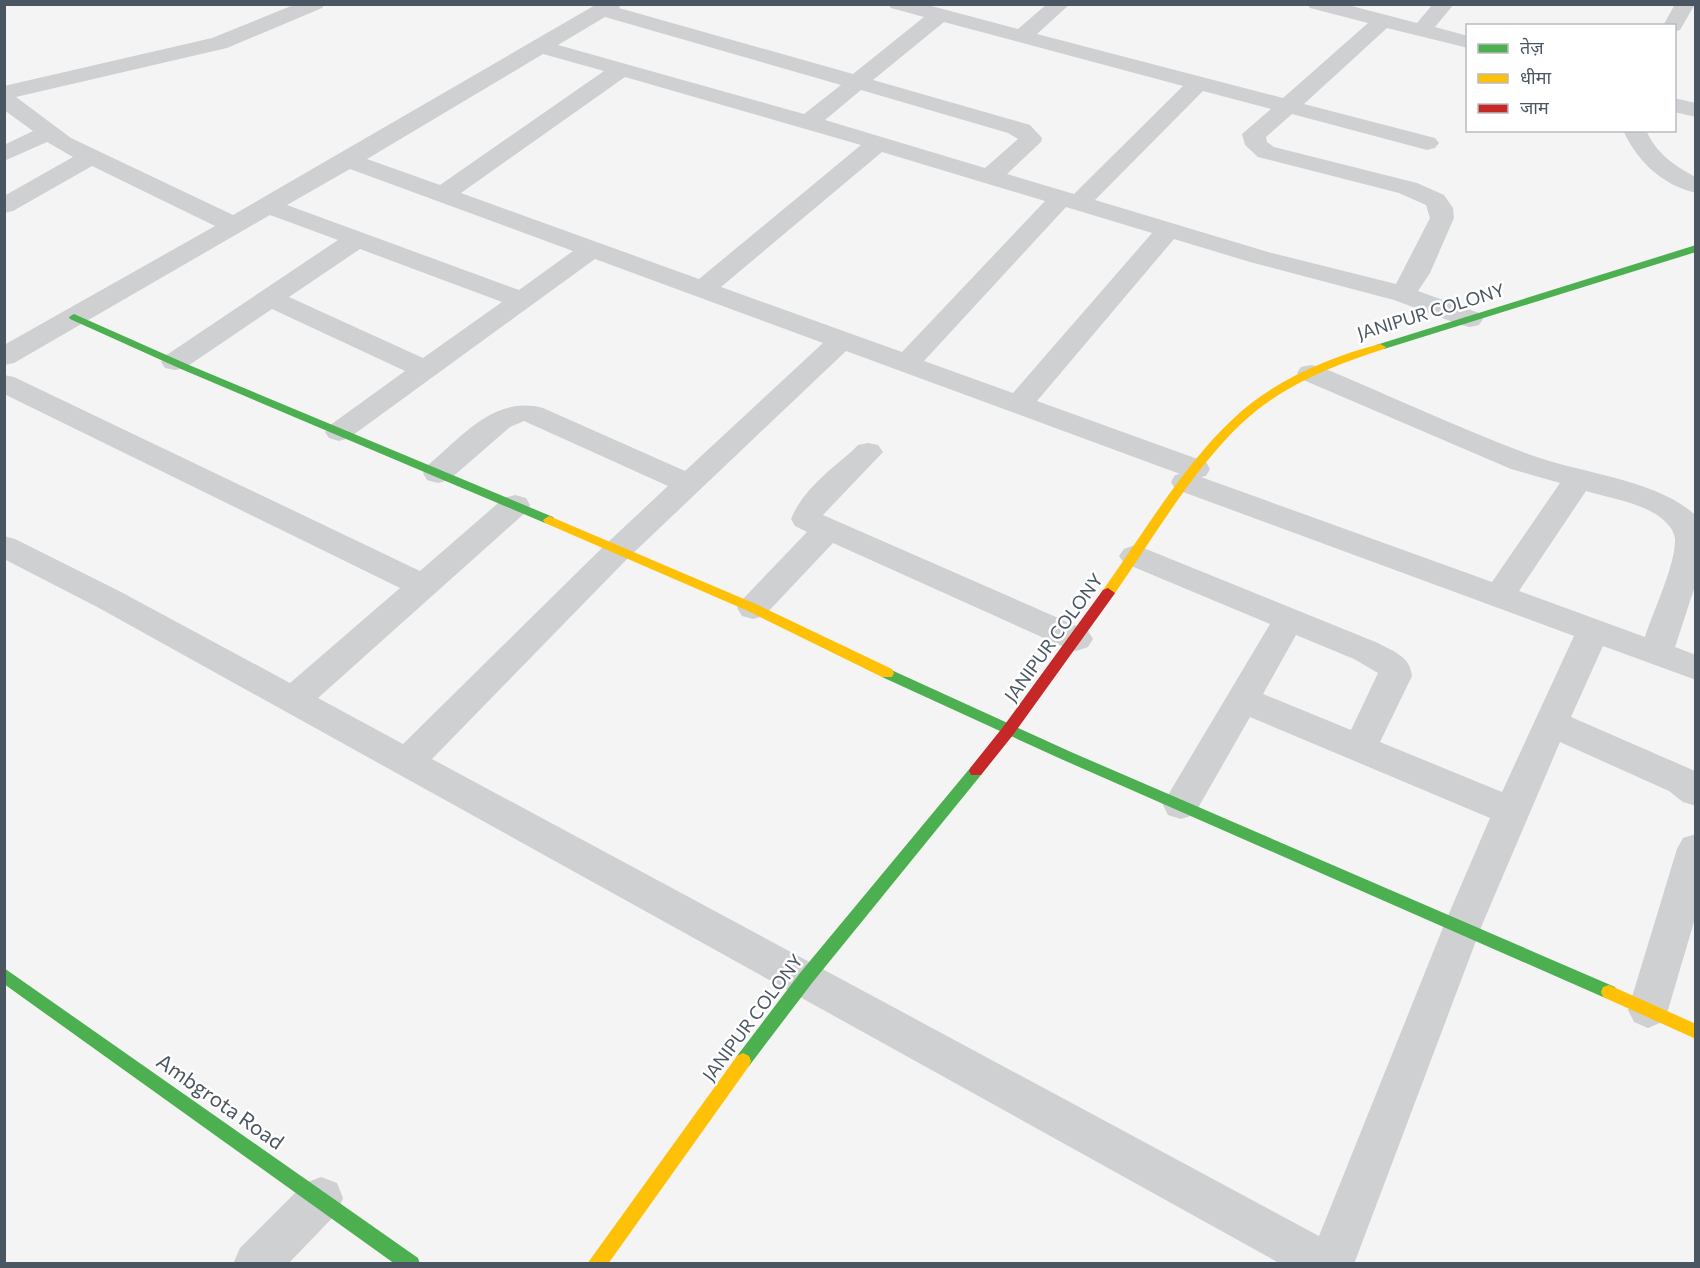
<svg xmlns="http://www.w3.org/2000/svg" width="1700" height="1268" font-family="Commissioner,'Noto Sans Devanagari',sans-serif">
<style>
.lines{fill:none;stroke-linecap:round;stroke-linejoin:round}
.street{fill:#ced0d2;fill-rule:evenodd}
.fast{fill:#4caf50;fill-rule:evenodd}
.slow{fill:#ffc107;fill-rule:evenodd}
.jam{fill:#c62828;fill-rule:evenodd}
.labels{text-anchor:middle;stroke-width:5;stroke-linejoin:round;paint-order:stroke}
.street-label{font-size:18px;fill:#4a5661;stroke:#fff}
.near-street-label{font-size:21px;fill:#4a5661;stroke:#fff}
</style>
<rect width="100%" height="100%" fill="#f4f4f4"/>
<g class="lines">
<g class="street">
<path d="M296,4H325L322,8L227,48L16,97L71,138L233,215L597,4H622L619,8L853,74L924,17L891,8L888,4H924L1018,29L1047,4H1070L1037,34L1283,98L1368,23L1310,8L1307,4H1344L1417,23L1433,4H1454L1435,27L1468,36V48L1387,28L1304,104L1435,138L1439,143L1435,148L1427,150L1292,114L1266,137L1267,142L1274,147L1417,183L1444,195L1453,208L1454,218L1430,273L1418,291L1479,313L1483,319L1479,325L1470,327L1461,325L1394,300L1250,262L1174,239L1037,401L1206,462L1210,469L1206,476L1201,477L1492,582L1560,483L1511,469L1301,379L1297,373L1301,367L1311,365L1321,367C1391,396 1460,429 1531,455C1579,473 1660,480 1696,516V583L1675,647L1696,655V680L1603,646L1571,717L1695,771L1696,806L1683,802L1669,791L1560,742L1482,925L1354,1264H1281L99,608L4,559V536L15,539L121,592L290,683L400,588L4,394V375L14,377L420,571L504,498L515,495L526,498L530,505L526,512L318,698L403,744L606,544L668,486L524,421L510,427L449,480L438,483L427,480L423,473L427,466C462,437 494,395 543,408L685,471L823,343L595,259L349,438L339,441L329,438L325,432L329,426L405,371L272,309L185,368L175,370L165,368L161,362L165,356L338,240L270,215L14,363L4,365V345L215,226L92,166L13,211L4,213V196L73,157L47,142L4,161V145L33,131L4,110V86L212,38ZM605,17L841,85L804,114L558,45ZM944,22L1183,86L1074,194L1007,174L1041,142L1042,138L1030,125L873,80ZM543,54L604,71L440,185L367,159ZM625,77L861,145L699,279L461,193ZM861,90L1008,133L1018,139L985,168L825,120ZM1203,91L1271,109L1242,134L1245,145L1258,157L1399,193L1426,205L1430,218L1396,284L1268,252L1095,200ZM882,152L1045,201L902,352L721,287ZM350,169L573,251L519,290L287,205ZM1066,207L1152,233L1013,393L924,361ZM360,249L502,302L423,358L289,297ZM846,351L1180,474L1175,475L1171,482L1175,489L1574,636L1502,792L1380,742L1412,676C1410,656 1394,652 1378,643L1146,549L1135,545L1124,549L1119,556L1124,563L1270,624L1168,795L1163,805L1168,815L1181,819L1194,815L1250,717L1490,818L1444,925L1319,1236L432,759L628,558ZM1586,491C1612,499 1653,504 1670,527C1672,529 1675,536 1675,539C1676,564 1653,612 1645,637L1519,591ZM1296,635L1354,659L1378,673L1351,730L1263,694Z"/>
<polygon points="1675,4 1695,4 1680,30 1674,32 1674,26 1663,26"/>
<polygon points="1674,98 1696,103 1696,117 1674,112"/>
<path d="M1623,130H1646C1656,153 1674,166 1696,177V193C1662,185 1637,161 1623,130Z"/>
<path d="M868,443L878,445L883,452L823,515L1088,631L1093,639L1088,647L1076,651L1064,647L833,543L764,616L753,619L742,616L737,608L742,600L807,532L795,526L791,519C802,491 830,470 852,451L858,445Z"/>
<polygon points="1696,834 1696,915 1668,1010 1662,1022 1648,1028 1634,1022 1628,1010 1677,849 1683,838"/>
<polygon points="321,1177 337,1183 343,1198 337,1213 288,1264 233,1264 240,1248 305,1183"/>
</g>
<g class="fast">
<polygon points="1696,245 1696,252 1384,349 1376,349 1374,347 1376,345"/>
<polygon points="74,314 189,365 553,517 555,520 549,524 545,523 181,369 70,319 69,317"/>
<polygon points="887,668 1071,752 1615,987 1617,992 1615,997 1609,999 1603,997 1061,759 882,677 880,673 882,669"/>
<polygon points="976,765 981,767 983,771 981,775 812,983 749,1066 743,1069 737,1066 735,1061 737,1056 800,973 971,767"/>
<polygon points="4,968 418,1258 420,1264 395,1264 4,984"/>
</g>
<g class="slow">
<path d="M1380,344L1386,347L1384,349C1334,365 1281,386 1242,423C1193,469 1152,540 1113,596H1103L1101,593L1103,590C1143,534 1184,464 1234,418C1273,381 1329,357 1380,344Z"/>
<polygon points="549,516 758,605 892,669 894,673 892,677 882,677 748,611 545,523 543,520"/>
<polygon points="1609,985 1696,1024 1696,1039 1603,997 1601,992 1603,987"/>
<polygon points="743,1053 749,1056 751,1061 749,1066 608,1264 587,1264 737,1056"/>
</g>
<polygon class="jam" points="1108,588 1115,593 1113,596 1013,735 981,775 971,775 969,771 971,767 1003,727 1103,590"/>
</g>
<g class="labels">
<g class="street-label">
<text transform="translate(1431 312) rotate(-17)" y="6">JANIPUR COLONY</text>
<text transform="translate(1054 638) rotate(-54)" y="6">JANIPUR COLONY</text>
<text transform="translate(753 1018) rotate(-53)" y="6">JANIPUR COLONY</text>
</g>
<g class="near-street-label">
<text transform="translate(220 1102) rotate(35)" y="7">Ambgrota Road</text>
</g>
</g>
<rect width="1700" height="1268" fill="none" stroke="#4a5661" stroke-width="12"/>
<rect x="1466" y="24" width="210" height="108" fill="#ffffff" stroke="#b7bbc0" stroke-width="1.5"/>
<rect x="1478" y="44" width="30" height="9" fill="#4caf50" stroke="#b7bbc0" stroke-width="1.5"/>
<text x="1520" y="54" font-size="18" fill="#4a5661">तेज़</text>
<rect x="1478" y="74" width="30" height="9" fill="#ffc107" stroke="#b7bbc0" stroke-width="1.5"/>
<text x="1520" y="84" font-size="18" fill="#4a5661">धीमा</text>
<rect x="1478" y="104" width="30" height="9" fill="#c62828" stroke="#b7bbc0" stroke-width="1.5"/>
<text x="1520" y="114" font-size="18" fill="#4a5661">जाम</text>
</svg>
